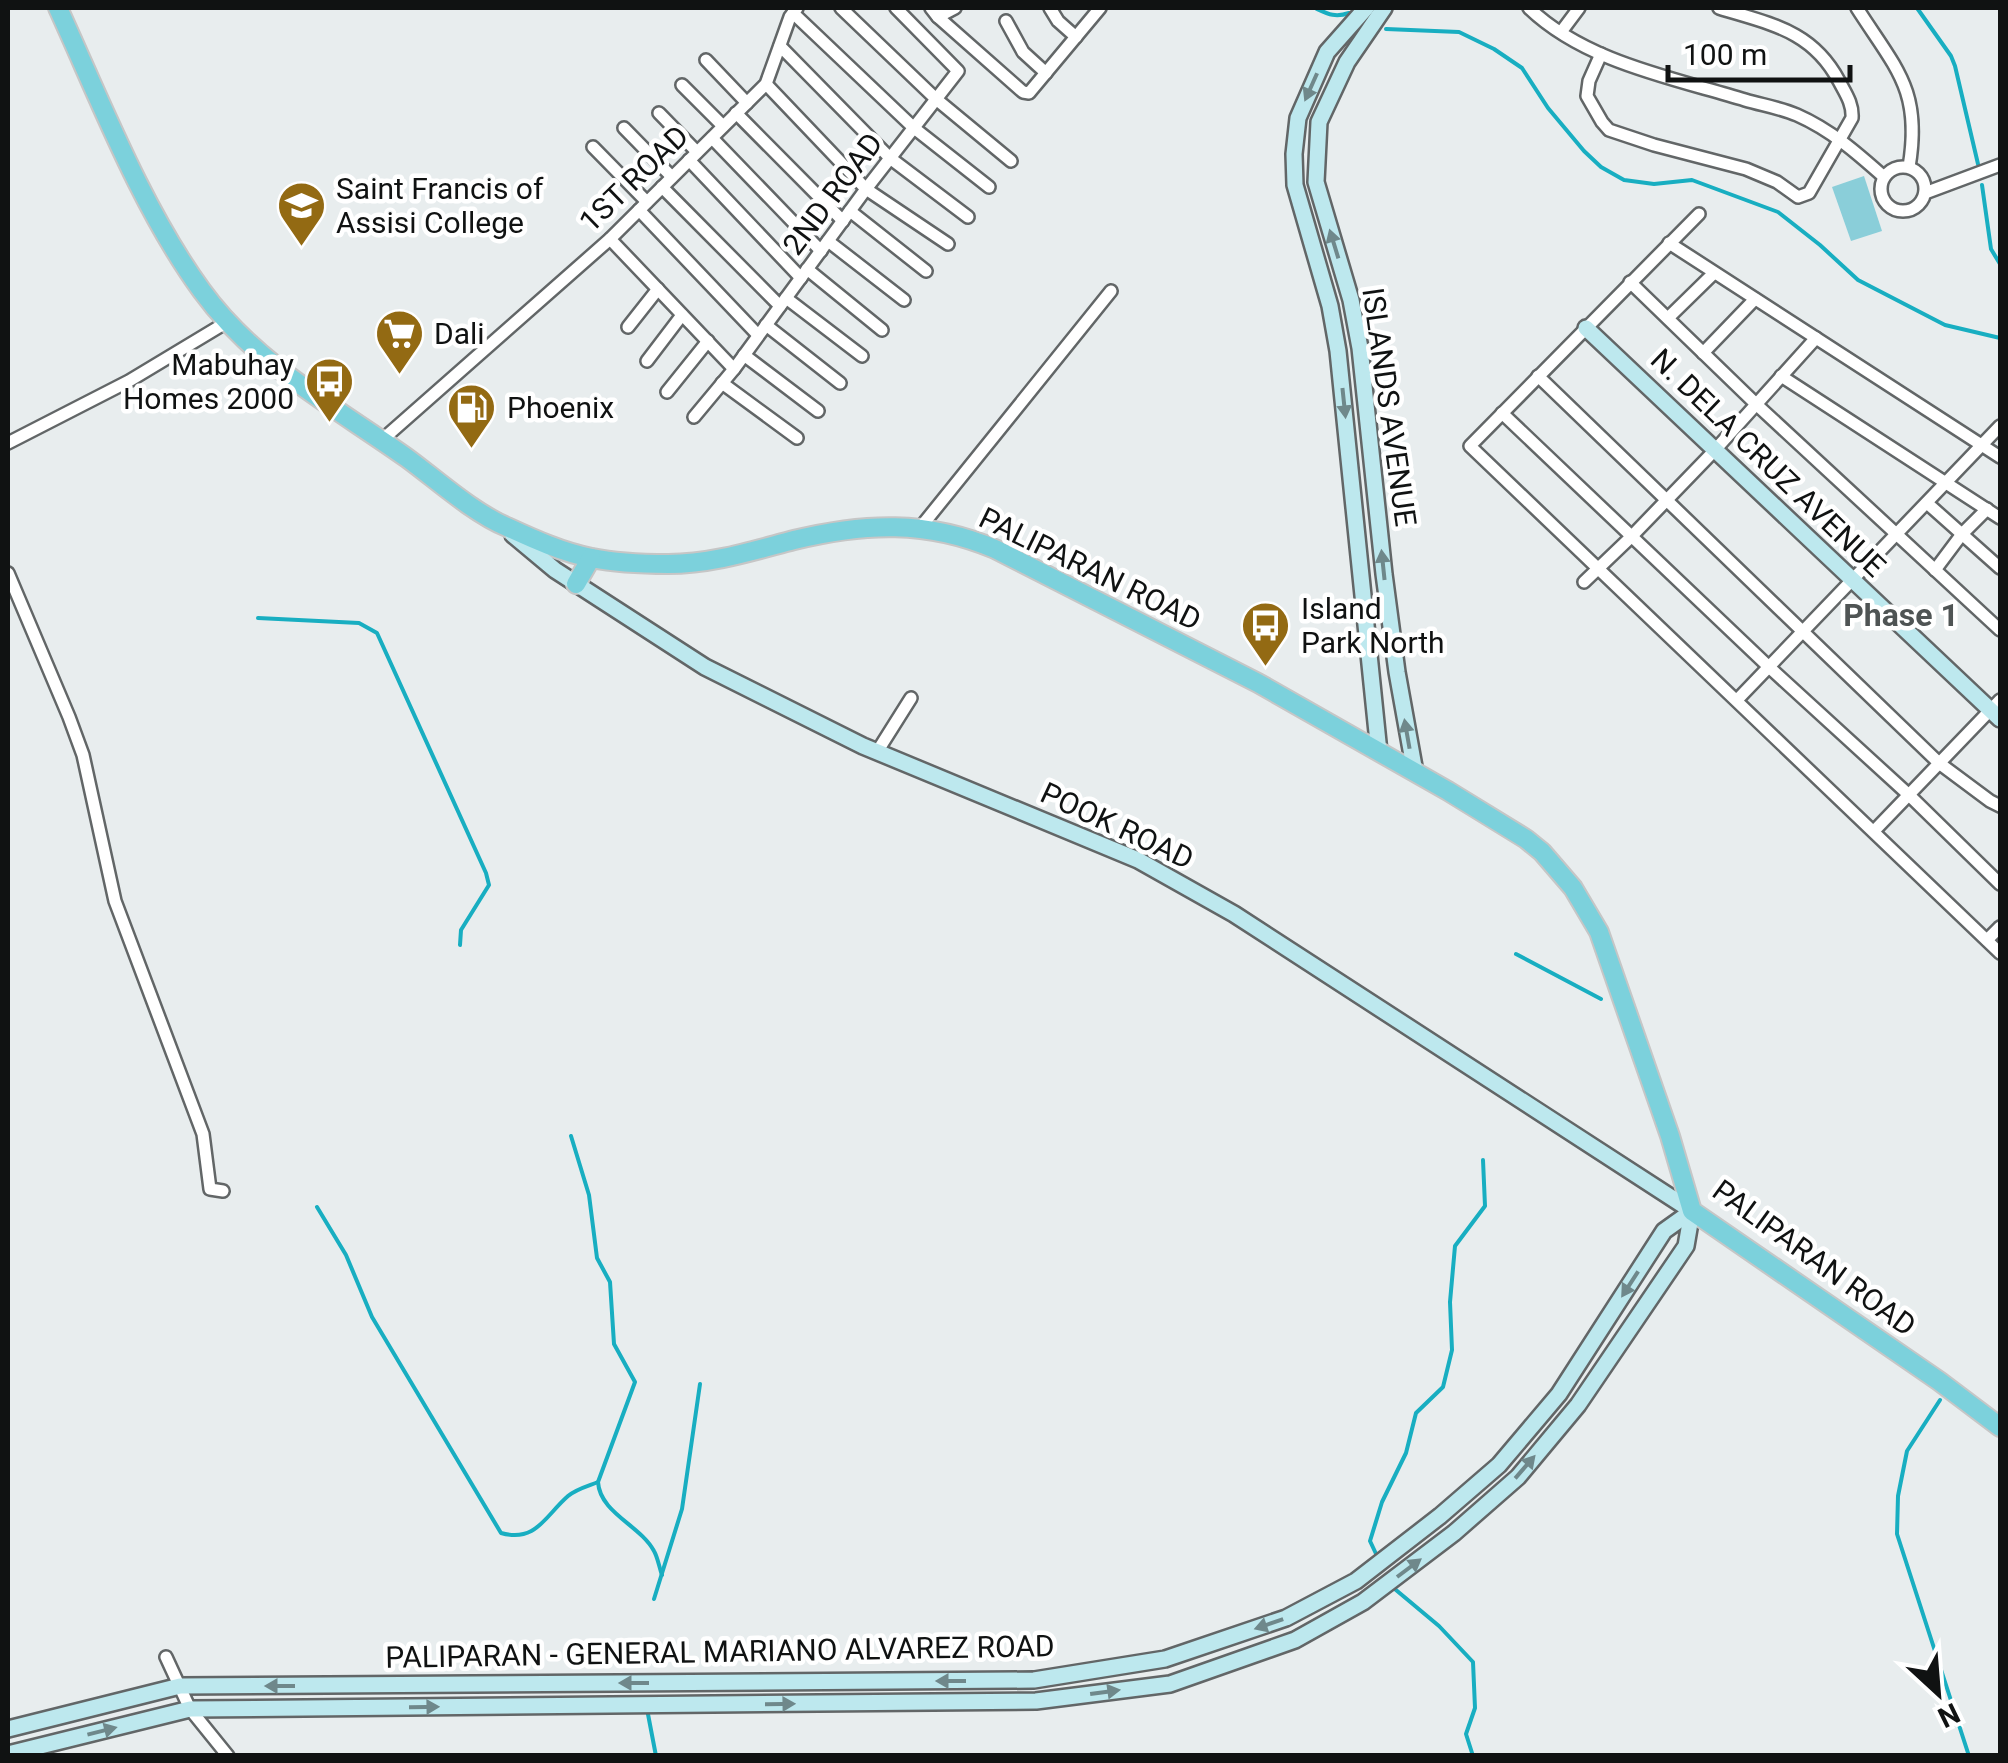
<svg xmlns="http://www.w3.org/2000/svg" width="2008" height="1763" font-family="Roboto,sans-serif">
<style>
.green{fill:#8aced9}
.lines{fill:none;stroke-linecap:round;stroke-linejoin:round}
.stream{stroke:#18aec1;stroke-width:4}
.street-casing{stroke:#626667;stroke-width:16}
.secondary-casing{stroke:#626667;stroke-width:20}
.primary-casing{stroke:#c6c6c6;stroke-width:22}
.street{stroke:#fff;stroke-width:11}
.secondary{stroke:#bde8ee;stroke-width:15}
.primary{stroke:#7cd1dc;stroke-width:18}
.oneway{fill:#6f888b}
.labels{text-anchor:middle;stroke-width:9;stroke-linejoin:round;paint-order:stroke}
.street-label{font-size:30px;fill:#101212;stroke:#fff}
.poi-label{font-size:30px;fill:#101212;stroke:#fff;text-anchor:start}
.neighbourhood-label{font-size:32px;font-weight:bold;fill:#4f5454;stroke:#fff}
</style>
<rect width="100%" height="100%" fill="#e8edee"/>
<polygon class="green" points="1864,176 1882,231 1851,241 1832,187"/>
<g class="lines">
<g class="stream">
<path d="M1315,8C1328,14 1335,18 1349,13"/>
<polyline points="1917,8 1951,56 1955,66 1978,164"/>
<polyline points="1386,29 1459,32 1494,49 1522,68 1548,108 1584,151 1601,167 1624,180 1654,184 1692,180 1778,212 1820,245 1858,280 1945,325 2000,338"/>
<polyline points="1982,185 1991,249 2000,264"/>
<polyline points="258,618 359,623 377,633 486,873 489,885 461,930 460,945"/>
<polyline points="1516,954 1601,999"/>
<path d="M571,1136L589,1195L597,1258L610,1282L614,1344L635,1382L598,1482C600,1513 640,1525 654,1551C658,1558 659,1567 662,1575"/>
<path d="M317,1207L346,1255L372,1317L501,1533C536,1543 545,1516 568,1496C576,1489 588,1486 598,1482"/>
<polyline points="1940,1400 1907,1451 1898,1496 1897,1534 1969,1756"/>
<polyline points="1378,1558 1370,1541 1382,1502 1406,1453 1416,1413 1443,1387 1452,1350 1450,1302 1455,1246 1485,1206 1483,1160"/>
<polyline points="1390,1585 1439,1626 1473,1662 1475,1708 1466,1734 1473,1756"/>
<polyline points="654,1599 682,1509 700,1384"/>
<polyline points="647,1709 656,1756"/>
</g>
<defs>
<g id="street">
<polyline points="841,8 936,99 1011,161"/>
<polyline points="931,8 938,17 1023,92 1029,93 1100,8"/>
<polyline points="1050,8 1058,21 1076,37"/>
<path d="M1529,8C1585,62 1673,78 1745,100C1762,105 1781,108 1797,115C1831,130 1857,153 1884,177"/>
<path d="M1857,8C1896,69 1922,90 1909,167"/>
<polyline points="793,13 914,128 989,187"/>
<polyline points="938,17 955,8"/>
<polyline points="1006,21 1023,52 1046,73"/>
<polyline points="1561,32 1579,8"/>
<polyline points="780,46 890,158 968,217"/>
<path d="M1601,54L1589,81L1587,96L1602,122L1609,130L1654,145L1746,169L1777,182L1798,197L1809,193L1852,118C1853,104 1846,94 1839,81C1812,30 1770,24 1719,8"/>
<polyline points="706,60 747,103"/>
<polyline points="766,84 866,189 948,244"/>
<polyline points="682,85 723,126"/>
<polyline points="659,113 697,152"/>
<polyline points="736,113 843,221"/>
<polyline points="624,128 672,177"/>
<polyline points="712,138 821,251"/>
<polyline points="593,147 647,202"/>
<polyline points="689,160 801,278"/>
<circle cx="1903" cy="189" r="22"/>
<polyline points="662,187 780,306"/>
<polyline points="1925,193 2000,165"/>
<polyline points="639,210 758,335"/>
<polyline points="850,211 926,271"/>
<polyline points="1699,214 1470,446 2000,953"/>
<polyline points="610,239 734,369"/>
<polyline points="828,241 904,300"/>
<polyline points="1669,243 2000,457"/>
<polyline points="807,269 882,330"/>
<polyline points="1630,282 1757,405 2000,630"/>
<polyline points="786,298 862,356"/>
<polyline points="1668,318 1714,273"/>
<polyline points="766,325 840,383"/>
<polyline points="628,327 658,289"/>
<polyline points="1703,353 1755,299"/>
<polyline points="744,355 818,411"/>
<polyline points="647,361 682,315"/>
<polyline points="1538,376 1939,763 1990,801 2000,806"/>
<polyline points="1781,376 2000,518"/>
<polyline points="722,383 797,438"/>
<polyline points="667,392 708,341"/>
<polyline points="1502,413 1769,667 1909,795 2000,884"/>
<polyline points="694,417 734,369 866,189 958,71 896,8"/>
<polyline points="382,440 610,239 766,84 790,17 797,8"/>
<polyline points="8,443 129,381 227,322"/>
<polyline points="1927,503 2000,568"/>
<polyline points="920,528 1111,291"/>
<polyline points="1935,570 1962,534 1987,509"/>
<polyline points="8,573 69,717 83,755 115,901 203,1134 210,1189 223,1191"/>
<polyline points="1584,582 1631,537 1715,450 1816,338"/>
<polyline points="1737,700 2000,426"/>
<polyline points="877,752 911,698"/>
<polyline points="1874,831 2000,700"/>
<polyline points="1987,940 2000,927"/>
<polyline points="166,1657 190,1709 228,1756"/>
</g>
<g id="secondary">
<polyline points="1366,8 1327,52 1298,118 1294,154 1295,185 1330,306 1338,351 1379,752"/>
<polyline points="1384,8 1347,62 1319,122 1316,182 1351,300 1360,348 1384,574 1397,672 1415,772"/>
<polyline points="1586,328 2000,719"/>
<polyline points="513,535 555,570 705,667 863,746 1138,860 1234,914 1692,1211"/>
<polyline points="8,1729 180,1686 1034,1680 1165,1659 1286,1618 1356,1581 1440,1516 1499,1465 1559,1394 1664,1231 1692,1211"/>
<polyline points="8,1754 190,1709 1036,1701 1170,1684 1295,1640 1363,1602 1454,1533 1518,1477 1578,1405 1686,1246 1692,1211"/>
</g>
<g id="primary">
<path d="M58,8C100,100 142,209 202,291C255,364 335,407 407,458C437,480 472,512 507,527C533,539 564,553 592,558C616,563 643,564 668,564C712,564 752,551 794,540C864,523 927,520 995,549L1258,683L1448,791L1526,839L1542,852L1573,888L1599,932L1670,1136L1692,1211L1939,1381L2000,1427"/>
<polyline points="576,584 591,558"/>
</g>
</defs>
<use href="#street" class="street-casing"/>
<use href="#secondary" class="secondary-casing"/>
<use href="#primary" class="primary-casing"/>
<use href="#street" class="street"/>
<use href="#secondary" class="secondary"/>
<use href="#primary" class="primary"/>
</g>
<defs><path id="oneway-solid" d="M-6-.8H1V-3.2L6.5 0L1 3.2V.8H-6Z" transform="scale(2.5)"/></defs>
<g class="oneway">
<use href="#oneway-solid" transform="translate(1311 87) rotate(114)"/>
<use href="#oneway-solid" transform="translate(1334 244) rotate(-107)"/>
<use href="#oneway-solid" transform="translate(1344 403) rotate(84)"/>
<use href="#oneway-solid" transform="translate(1383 565) rotate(-96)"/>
<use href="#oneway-solid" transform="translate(1407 734) rotate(-100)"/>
<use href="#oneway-solid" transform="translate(1630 1284) rotate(123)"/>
<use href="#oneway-solid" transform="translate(1525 1467) rotate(-49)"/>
<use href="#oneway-solid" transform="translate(1409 1568) rotate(-37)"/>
<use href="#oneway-solid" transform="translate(1269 1624) rotate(161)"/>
<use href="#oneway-solid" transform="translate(951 1681) rotate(180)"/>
<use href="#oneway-solid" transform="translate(634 1683) rotate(180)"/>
<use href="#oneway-solid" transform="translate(280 1686) rotate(180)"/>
<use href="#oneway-solid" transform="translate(1105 1692) rotate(-8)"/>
<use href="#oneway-solid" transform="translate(780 1704) rotate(-1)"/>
<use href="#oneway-solid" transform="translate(424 1707) rotate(-1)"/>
<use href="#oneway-solid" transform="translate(102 1731) rotate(-14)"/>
</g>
<defs>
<symbol id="university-pin" viewBox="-11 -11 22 30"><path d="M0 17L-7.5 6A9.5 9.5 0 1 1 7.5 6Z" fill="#936a13" stroke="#fff"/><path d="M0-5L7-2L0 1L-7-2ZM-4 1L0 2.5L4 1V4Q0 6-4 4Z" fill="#fff"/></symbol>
<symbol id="supermarket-pin" viewBox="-11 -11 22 30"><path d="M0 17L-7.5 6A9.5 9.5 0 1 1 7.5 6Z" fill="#936a13" stroke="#fff"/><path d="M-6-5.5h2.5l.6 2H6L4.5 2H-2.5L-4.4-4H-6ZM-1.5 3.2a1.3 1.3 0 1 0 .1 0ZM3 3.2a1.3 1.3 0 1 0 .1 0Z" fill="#fff"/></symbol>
<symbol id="bus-pin" viewBox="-11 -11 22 30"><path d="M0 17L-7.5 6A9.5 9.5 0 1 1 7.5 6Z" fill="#936a13" stroke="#fff"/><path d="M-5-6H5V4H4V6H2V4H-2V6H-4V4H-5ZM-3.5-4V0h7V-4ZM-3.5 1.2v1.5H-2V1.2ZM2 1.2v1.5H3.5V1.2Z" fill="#fff"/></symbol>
<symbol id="fuel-pin" viewBox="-11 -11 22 30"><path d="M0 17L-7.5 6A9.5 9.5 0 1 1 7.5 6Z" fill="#936a13" stroke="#fff"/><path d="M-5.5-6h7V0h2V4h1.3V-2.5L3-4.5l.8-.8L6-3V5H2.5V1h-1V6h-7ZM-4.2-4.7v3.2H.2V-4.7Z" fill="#fff"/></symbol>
</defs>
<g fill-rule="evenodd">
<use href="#university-pin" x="274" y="178" width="55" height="75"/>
<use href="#supermarket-pin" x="372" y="306" width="55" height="75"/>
<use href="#bus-pin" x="302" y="354" width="55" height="75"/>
<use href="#fuel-pin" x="444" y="380" width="55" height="75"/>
<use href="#bus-pin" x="1238" y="598" width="55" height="75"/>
</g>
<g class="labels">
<g class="street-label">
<text transform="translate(634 179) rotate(-44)" y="10">1ST ROAD</text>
<text transform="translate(833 194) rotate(-53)" y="10">2ND ROAD</text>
<text transform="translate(1389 407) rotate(82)" y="10">ISLANDS AVENUE</text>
<text transform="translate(1768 463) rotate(44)" y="10">N. DELA CRUZ AVENUE</text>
<text transform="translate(1090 569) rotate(26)" y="10">PALIPARAN ROAD</text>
<text transform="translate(1117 826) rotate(25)" y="10">POOK ROAD</text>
<text transform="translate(1814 1258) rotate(36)" y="10">PALIPARAN ROAD</text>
<text transform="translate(720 1652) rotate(-1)" y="10">PALIPARAN - GENERAL MARIANO ALVAREZ ROAD</text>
</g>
<g class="poi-label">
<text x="336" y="199">Saint Francis of<tspan x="336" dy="34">Assisi College</tspan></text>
<text x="434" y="344">Dali</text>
<text x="294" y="375" text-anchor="end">Mabuhay<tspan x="294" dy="34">Homes 2000</tspan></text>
<text x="507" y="418">Phoenix</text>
<text x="1301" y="619">Island<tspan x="1301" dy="34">Park North</tspan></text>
</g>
<g class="neighbourhood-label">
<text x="1901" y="626">Phase 1</text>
</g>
</g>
<rect width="2008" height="1763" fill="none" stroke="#101212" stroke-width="20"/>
<g transform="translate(1938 1693) rotate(154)" stroke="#ffffff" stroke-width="8" paint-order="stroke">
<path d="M0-8L18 38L0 25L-18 38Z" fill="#101212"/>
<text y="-15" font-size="28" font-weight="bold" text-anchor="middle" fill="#101212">N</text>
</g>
<path d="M1668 65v15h182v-15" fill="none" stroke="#101212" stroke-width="5"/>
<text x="1683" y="65" font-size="30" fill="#101212" stroke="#ffffff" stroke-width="8" paint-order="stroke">100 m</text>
</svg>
